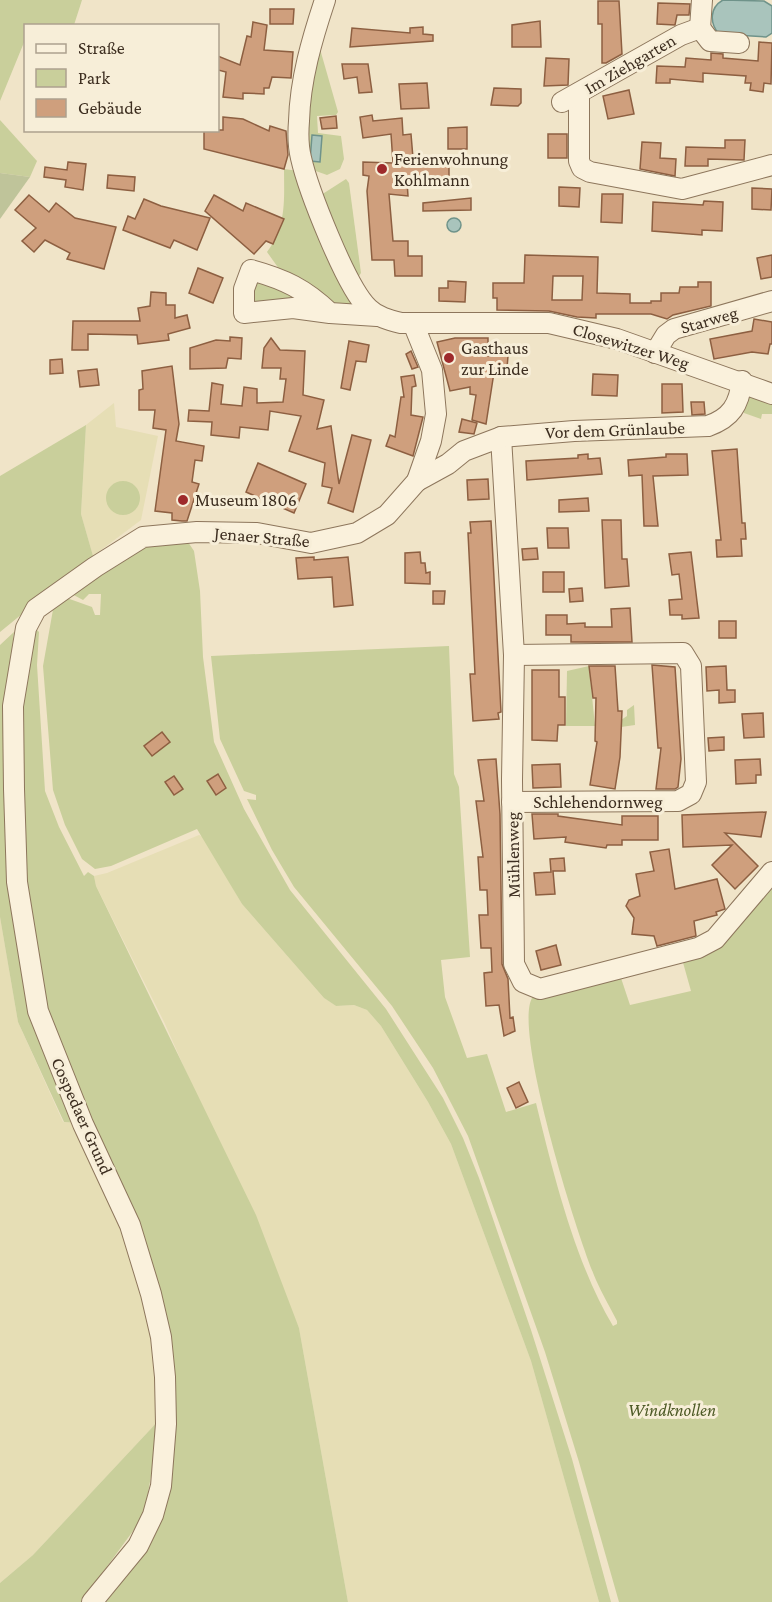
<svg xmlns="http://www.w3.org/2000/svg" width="772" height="1602" font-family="'Crimson Pro',serif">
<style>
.farmland{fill:#e6deb5}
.green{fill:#c9cf9b}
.cemetery{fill:#bfc49a}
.water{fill:#a9c4bc;stroke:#6f938a;stroke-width:1.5}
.building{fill:#cf9f7d;stroke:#8d5f41;stroke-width:1.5;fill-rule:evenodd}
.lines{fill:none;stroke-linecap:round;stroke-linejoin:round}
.minor-casing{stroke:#8d765c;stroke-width:22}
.minor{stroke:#faf1dc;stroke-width:20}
.poi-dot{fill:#9e2a2b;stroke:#f7eed8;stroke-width:2}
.labels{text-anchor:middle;stroke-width:6;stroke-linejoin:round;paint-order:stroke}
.street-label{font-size:18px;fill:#3d2e20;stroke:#f7eed8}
.poi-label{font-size:18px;fill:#3d2e20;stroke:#f7eed8;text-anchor:start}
.park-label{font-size:18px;font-style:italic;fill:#4d5a26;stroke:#f7eed8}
</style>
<rect width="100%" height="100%" fill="#f0e4c8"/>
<g class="farmland">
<polygon points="114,403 116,427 158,436 141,520 93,556 81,514 86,425"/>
<polygon points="199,835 204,837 242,904 324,998 336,1006 354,1005 367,1010 381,1026 428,1102 451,1144 531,1361 599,1602 348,1602 299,1328 165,1024 96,886 94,876 107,873"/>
<polygon points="0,917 18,1022 63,1122 79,1123 114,1198 158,1338 161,1418 33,1555 0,1583"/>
</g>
<g class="green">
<polygon points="0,0 82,0 74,25 26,26 25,40 0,101"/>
<polygon points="320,49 338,112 336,115 317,116 318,133 341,136 344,159 340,169 327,175 313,170 305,128 309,90"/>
<polygon points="0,120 37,161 30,177 0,173"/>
<path d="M284,169L299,171L354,304L345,311L282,273L267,252C287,226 284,199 284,169Z"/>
<polygon points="346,179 349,183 361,273 359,276 355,276 321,195"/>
<polygon points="263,278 315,306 257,304 253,300 252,287"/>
<polygon points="753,395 772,403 772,414 762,414 761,419 744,413 742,409 747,399"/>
<polygon points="86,425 81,514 93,556 0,632 0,476"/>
<circle cx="123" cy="498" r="17"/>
<polygon points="188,542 194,551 200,591 203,657 214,742 244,809 290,890 386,1009 443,1098 463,1138 479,1178 531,1330 572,1459 611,1602 599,1602 531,1361 451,1144 428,1102 381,1026 367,1010 354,1005 336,1006 324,998 242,904 197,829 111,866 95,869 82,859 65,825 53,790 43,666 54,604 64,597 92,607 95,615 100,615 101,594 89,594 83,600 70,593 142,545"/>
<polygon points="35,628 39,632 37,665 45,791 59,827 84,876 88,872 94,876 96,886 256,1215 299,1328 348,1602 106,1602 132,1564 156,1515 164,1337 43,1011 23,883 19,677"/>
<polygon points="14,632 9,675 13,884 79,1123 64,1122 18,1022 0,917 0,645"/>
<path d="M449,646L454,774L459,787L470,957L441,960L445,997L467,1058L487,1054L506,1112L536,1103C553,1173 576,1265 613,1326L617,1324V1321C610,1307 602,1294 596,1280C578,1239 513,1032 532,998L539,995L620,975L630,1005L691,991L682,959L772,879V1602H619L579,1462L545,1352L468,1136L433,1068L392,1006L294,887L272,850L249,803L247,799L256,800V795L244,791L220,739L211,656Z"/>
<polygon points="589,666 595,726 566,726 567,671"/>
<polygon points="634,705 635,725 621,727 621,720 627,716 627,710"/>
<polygon points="161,1418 144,1516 81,1602 0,1602 0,1583 33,1555"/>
</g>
<polygon class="cemetery" points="0,173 30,177 0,219"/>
<g class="water">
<path d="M723,0L764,1L772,6V33L766,37L719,34C709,23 710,7 723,0Z"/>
<polygon points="312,135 322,136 320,162 310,161"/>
<circle cx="454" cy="225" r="7"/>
</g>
<g class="building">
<polygon points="598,1 619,1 622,54 606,63 602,63 602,24 598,24"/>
<polygon points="658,3 690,4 689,15 677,15 675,25 657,24"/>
<polygon points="270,9 294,9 293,24 270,24"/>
<polygon points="540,21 541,47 512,47 512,25"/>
<polygon points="253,22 267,25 264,50 293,52 291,78 272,77 269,88 264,88 264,94 243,93 243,99 223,97 226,72 218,70 218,56 240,65 247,36 251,37"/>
<polygon points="423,27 423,34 433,35 433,41 350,47 352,28 410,33 410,28"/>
<polygon points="759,42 772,43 771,84 764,83 763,92 750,90 751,83 745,83 746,76 703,73 703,82 670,79 670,83 656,83 657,66 685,67 686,58 711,60 711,53 723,54 723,58 758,61"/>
<polygon points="546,58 569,59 568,85 544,86"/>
<polygon points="342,64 368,64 372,92 359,93 357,77 344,79"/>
<polygon points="427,83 429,108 401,109 399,84"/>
<polygon points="494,88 521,89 521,103 518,106 491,105"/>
<polygon points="629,90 634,114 608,119 603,96"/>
<polygon points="372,115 373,121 402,118 403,135 411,134 413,158 449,159 449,179 425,178 424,182 407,181 408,196 389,194 393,241 408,241 408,256 422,256 422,276 395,276 394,260 372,260 367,191 369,176 363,175 363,162 393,163 391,134 363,138 360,117"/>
<polygon points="336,116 337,128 322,129 320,118"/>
<polygon points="223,117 243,119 269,131 270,126 286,131 288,155 284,169 204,149 204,130 223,130"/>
<polygon points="467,127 467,149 448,149 448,128"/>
<rect x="548" y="134" width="19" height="24"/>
<polygon points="725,140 745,140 744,160 708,159 708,166 685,166 686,147 725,148"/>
<polygon points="642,142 661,143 660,158 676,159 675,176 640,169"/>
<polygon points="68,162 86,164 83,190 65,187 66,180 44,177 45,167 67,170"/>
<polygon points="108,175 135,177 134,191 107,188"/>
<polygon points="559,187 580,188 579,207 559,206"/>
<polygon points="752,188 772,189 771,210 752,209"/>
<polygon points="602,194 623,194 622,223 601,222"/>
<polygon points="29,195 49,212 56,203 75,218 116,227 104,269 67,259 70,253 45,240 34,252 22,241 36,228 15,210"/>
<polygon points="214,195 243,211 246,203 284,219 273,244 266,241 254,254 205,211"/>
<polygon points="471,198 471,210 423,211 423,203"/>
<polygon points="144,199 161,206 210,218 197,250 174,240 170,248 123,230 128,216 135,219"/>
<polygon points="704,201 723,202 722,231 702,230 702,235 652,231 653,202 703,205"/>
<path d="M525,255L598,257L597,293L630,294V303H651V301H661V293H679L680,287H698V282H711V306L673,315L667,319L651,314H596V318L577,317L549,311L497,310V298H493V283H524ZM553,276H583L582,300H552Z"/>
<polygon points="772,255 772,277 761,279 757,258"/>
<polygon points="198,268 223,278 213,303 189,293"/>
<polygon points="448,281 466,282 465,302 439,301 439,288 448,288"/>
<polygon points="151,292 166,293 166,305 175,305 175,318 187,315 190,328 168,334 169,340 138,344 137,335 88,334 88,350 72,350 73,321 140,321 138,308 150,306"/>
<polygon points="754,319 772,322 772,344 770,344 768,354 752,352 714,359 710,339 752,331"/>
<polygon points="230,337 242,338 241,359 228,358 226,368 190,369 190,348 216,340 230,341"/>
<polygon points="271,338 280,350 305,351 303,395 324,400 317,429 331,426 339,484 352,435 371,440 353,512 328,503 332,488 322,486 325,463 289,451 301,416 270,411 268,430 240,427 239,438 211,435 212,422 188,421 189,410 209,411 212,383 223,385 221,404 242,406 244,387 257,389 257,403 283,402 286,379 280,379 281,368 262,368 264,348"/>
<polygon points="455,338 488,338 488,356 508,356 507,368 495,366 486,424 472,420 476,395 470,394 470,387 450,391 437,342"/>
<polygon points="349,341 369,345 366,362 356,361 350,390 341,388"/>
<polygon points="411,351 418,367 412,369 406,354"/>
<polygon points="62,359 63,373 50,374 50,360"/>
<polygon points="172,366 179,424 176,441 204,446 202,461 195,460 192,482 199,484 187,521 182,521 172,520 172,513 155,511 166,430 153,428 155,410 139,410 139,390 143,389 142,371"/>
<polygon points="97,369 99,385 80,387 78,371"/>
<polygon points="593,374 618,375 617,396 592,395"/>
<polygon points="414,375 416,386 412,387 411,415 423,417 413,456 386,446 390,435 395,437 401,397 404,397 401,377"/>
<polygon points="662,384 682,384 683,412 662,413"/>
<polygon points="691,402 704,402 705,414 692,415"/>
<polygon points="462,419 477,423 474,434 459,432"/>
<polygon points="737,449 742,523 745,523 746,539 741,539 742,556 717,557 716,540 721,540 712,451"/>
<polygon points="588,454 588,459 600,458 602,474 527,480 526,461 578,458 578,455"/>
<polygon points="666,454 687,454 688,475 653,476 658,526 644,526 642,475 629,476 628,460 666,457"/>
<polygon points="258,463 306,484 294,513 246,492"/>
<polygon points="488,479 489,499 468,500 467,480"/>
<polygon points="588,498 589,511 559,512 559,500"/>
<polygon points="602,520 621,520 622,559 627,559 629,586 605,588"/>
<polygon points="491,521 501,712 498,713 499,719 473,721 470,674 475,674 468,533 471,533 470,522"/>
<polygon points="547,528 568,528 569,548 548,548"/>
<polygon points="537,548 538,559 523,560 522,549"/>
<polygon points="420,552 421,563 425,563 426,573 430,572 430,584 405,583 405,553"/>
<polygon points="691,552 699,618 682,619 682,615 670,615 669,600 682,599 679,574 672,575 669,554"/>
<polygon points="314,557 314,560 348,557 353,605 334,607 332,577 298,579 296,558"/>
<rect x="543" y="572" width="21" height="20"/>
<polygon points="582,588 583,601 570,602 569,589"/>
<polygon points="433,591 445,591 444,604 433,604"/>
<polygon points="630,608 632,642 571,642 571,635 546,635 546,615 567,615 567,624 585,623 585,627 612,627 611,609"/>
<rect x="719" y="621" width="17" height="17"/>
<polygon points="652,665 675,667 681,759 678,787 675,789 656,789 661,748 658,748"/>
<polygon points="589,666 615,666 618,711 622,711 620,757 615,789 590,785 597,742 595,741 596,698 593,698"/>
<polygon points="726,666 727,690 735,690 735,702 719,703 719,690 707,691 706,667"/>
<polygon points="532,670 559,670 559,697 565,697 565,725 558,725 557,741 532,740"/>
<polygon points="763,713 764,737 744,738 742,714"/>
<polygon points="162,732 170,742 152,756 144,746"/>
<polygon points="724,737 724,750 709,751 708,738"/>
<polygon points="496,759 500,814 502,964 508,979 510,1018 513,1017 515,1031 504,1036 499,1005 486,1006 484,973 492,972 491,948 481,948 479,915 488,915 487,890 480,890 478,857 483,857 476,801 484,801 478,760"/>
<polygon points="760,759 761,775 756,775 756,783 736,784 735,760"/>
<polygon points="560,764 561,787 533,788 532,765"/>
<polygon points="218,774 226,788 216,795 207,781"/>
<polygon points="174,776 183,789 174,795 165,782"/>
<polygon points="766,812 761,837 725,833 758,866 735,889 712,865 732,845 683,847 682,815"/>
<polygon points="532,814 558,814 558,816 622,825 622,816 658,816 658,840 622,840 622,845 607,845 606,848 565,842 566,837 534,839"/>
<polygon points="669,849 675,889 717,879 725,909 716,912 717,915 694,921 696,936 657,946 654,936 632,934 634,918 626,906 629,900 640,896 636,874 654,871 650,852"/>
<polygon points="564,858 565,871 553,871 555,894 536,895 534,873 551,872 550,859"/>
<polygon points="556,945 561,965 541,970 536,951"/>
<polygon points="519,1082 528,1102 516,1108 507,1088"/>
</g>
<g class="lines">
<defs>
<g id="minor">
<path d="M325,0C312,39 300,80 299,121C298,133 298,146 301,158C308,189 346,287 368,308C377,317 389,320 401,323H549L617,339L772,394"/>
<polyline points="700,28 710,41 739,43"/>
<polyline points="579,93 579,161 582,168 590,172 682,189 772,165"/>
<polyline points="562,102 681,35 700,28 702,0"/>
<path d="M330,313L293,308L244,313V289L251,270C284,279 305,289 330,313L377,316"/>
<polyline points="655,353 666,335 674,329 772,301"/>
<polyline points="501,437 514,655 512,780 514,964 523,982 540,989 698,948 715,939 772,872"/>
<path d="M417,481L448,464L464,451L501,437L574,431L708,426C731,418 739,405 742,381"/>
<polyline points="512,802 678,801 691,794 696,782 691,666 683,653 514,655"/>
<polyline points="92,1602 138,1546 153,1515 161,1486 166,1424 165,1377 161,1337 151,1294 130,1225 83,1124 38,1011 17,882 14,789 13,706 26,628 36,609 95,567 143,537 197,532 257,533 311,543 357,533 387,515 417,481 431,441 436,414 432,370 413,323"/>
</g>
</defs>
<use href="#minor" class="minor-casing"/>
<use href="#minor" class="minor"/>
</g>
<g class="poi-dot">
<circle cx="382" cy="169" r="6"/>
<circle cx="449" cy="358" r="6"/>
<circle cx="183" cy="500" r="6"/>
</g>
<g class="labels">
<g class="street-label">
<text transform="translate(630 64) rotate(-30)" y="6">Im Ziehgarten</text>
<text transform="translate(709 320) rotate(-16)" y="6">Starweg</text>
<text transform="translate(631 346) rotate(17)" y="6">Closewitzer Weg</text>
<text transform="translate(615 430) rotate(-2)" y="6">Vor dem Grünlaube</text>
<text transform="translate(262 537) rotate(5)" y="6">Jenaer Straße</text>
<text x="598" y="808">Schlehendornweg</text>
<text transform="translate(513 855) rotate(-91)" y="6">Mühlenweg</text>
<text transform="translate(82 1116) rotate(66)" y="6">Cospedaer Grund</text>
</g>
<g class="poi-label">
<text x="394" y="165">Ferienwohnung<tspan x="394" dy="21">Kohlmann</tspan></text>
<text x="461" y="354">Gasthaus<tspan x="461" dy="21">zur Linde</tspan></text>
<text x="195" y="506">Museum 1806</text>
</g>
<g class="park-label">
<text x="672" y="1416">Windknollen</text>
</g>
</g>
<rect x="24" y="24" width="195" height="108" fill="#f7eed8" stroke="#ada18e" stroke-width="1.5"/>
<rect x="36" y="44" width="30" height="9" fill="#faf1dc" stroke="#ada18e" stroke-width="1.5"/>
<text x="78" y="54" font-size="18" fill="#3d2e20">Straße</text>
<rect x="36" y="69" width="30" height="18" fill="#c9cf9b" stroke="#ada18e" stroke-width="1.5"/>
<text x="78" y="84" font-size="18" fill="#3d2e20">Park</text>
<rect x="36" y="99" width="30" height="18" fill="#cf9f7d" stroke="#ada18e" stroke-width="1.5"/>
<text x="78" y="114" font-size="18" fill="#3d2e20">Gebäude</text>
</svg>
